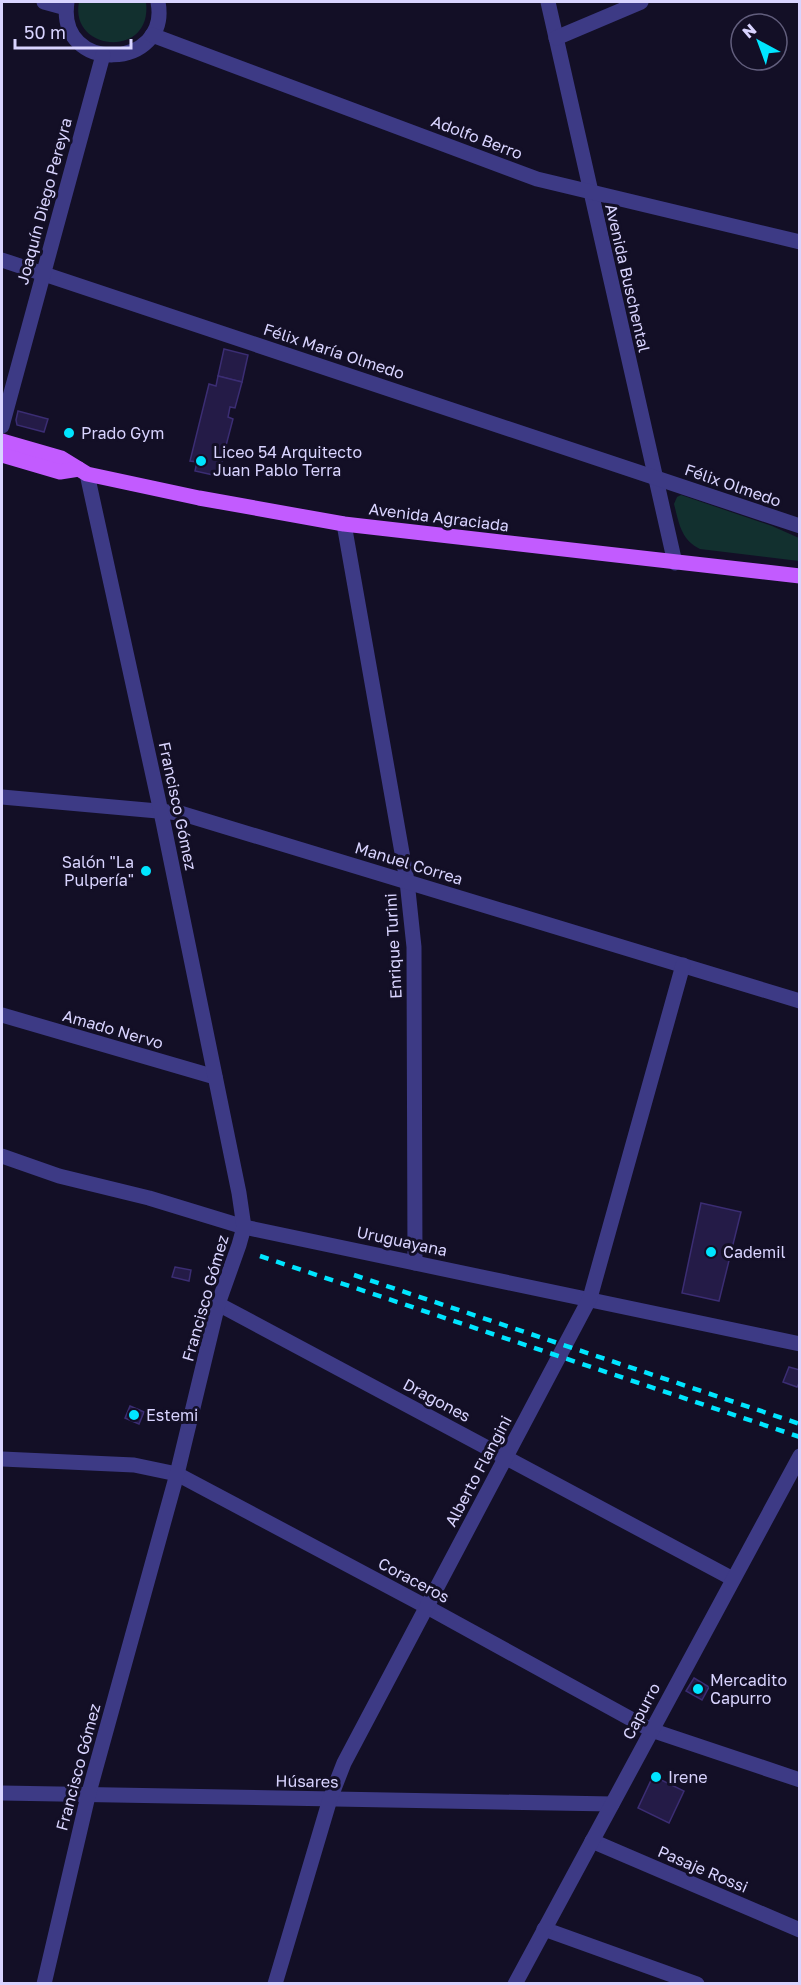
<svg xmlns="http://www.w3.org/2000/svg" width="801" height="1985" font-family="'Golos Text',sans-serif">
<style>
.green{fill:#12302f}
.building{fill:#241b47;stroke:#3b2d73;stroke-width:1.5}
.lines{fill:none;stroke-linecap:round;stroke-linejoin:round}
.minor{stroke:#3d3a85;stroke-width:15}
.major{stroke:#c25bff;stroke-width:15}
.rail{stroke:#00e5ff;stroke-width:4.5;stroke-dasharray:9 8;stroke-linecap:butt}
.poi-dot{fill:#00e5ff;stroke:#130f26;stroke-width:2}
.labels{text-anchor:middle;stroke-width:6;stroke-linejoin:round;paint-order:stroke}
.street-label{font-size:16px;fill:#d9d4ff;stroke:#130f26}
.poi-label{font-size:16px;fill:#d9d4ff;stroke:#130f26;text-anchor:start}
</style>
<rect width="100%" height="100%" fill="#130f26"/>
<g class="green">
<path d="M79,2H146C153,59 69,52 79,2Z"/>
<path d="M681,495L772,526L799,538V561L700,549C681,540 679,523 674,504L677,497Z"/>
</g>
<g class="building">
<polygon points="224,349 248,355 242,382 218,376"/>
<polygon points="218,376 242,382 235,408 230,407 228,417 233,419 218,476 195,471 197,462 190,461 209,384 216,386"/>
<polygon points="18,411 48,419 44,432 17,425 16,420"/>
<polygon points="701,1203 741,1212 719,1301 682,1293"/>
<polygon points="175,1267 191,1270 189,1281 172,1277"/>
<polygon points="789,1367 800,1370 800,1381 797,1387 783,1382"/>
<polygon points="130,1406 144,1412 139,1424 125,1418"/>
<polygon points="694,1678 709,1687 702,1700 686,1691"/>
<polygon points="653,1776 684,1791 669,1823 638,1808"/>
</g>
<g class="lines">
<g class="minor">
<polyline points="44,2 66,8"/>
<path d="M67,2C56,75 171,70 158,2"/>
<polyline points="548,2 675,563"/>
<polyline points="152,35 537,179 800,242"/>
<polyline points="556,38 641,2"/>
<polyline points="2,260 800,526"/>
<polyline points="2,426 103,55"/>
<polyline points="344,524 407,881 414,947 415,1263"/>
<polyline points="2,797 180,813 800,1001"/>
<polyline points="2,1015 215,1077"/>
<polyline points="2,1156 59,1176 149,1198 244,1227 800,1344"/>
<polyline points="218,1304 733,1579"/>
<polyline points="2,1459 134,1465 177,1474 427,1607 651,1730 800,1780"/>
<polyline points="2,1793 612,1804"/>
<polyline points="592,1841 800,1930"/>
<polyline points="544,1929 697,1984"/>
<polyline points="44,1984 88,1796 177,1474 218,1304 239,1245 244,1227 239,1193 161,812 87,474"/>
<polyline points="275,1984 330,1799 344,1763 590,1298 683,965"/>
<polyline points="515,1984 800,1456"/>
</g>
<g class="major">
<polyline points="2,441 61,458 87,474 199,498 344,524 800,576"/>
<polyline points="2,455 60,472 79,469"/>
</g>
<g class="rail">
<polyline points="260,1256 800,1437"/>
<polyline points="354,1275 800,1424"/>
</g>
</g>
<g class="poi-dot">
<circle cx="69" cy="433" r="6"/>
<circle cx="201" cy="461" r="6"/>
<circle cx="146" cy="871" r="6"/>
<circle cx="711" cy="1252" r="6"/>
<circle cx="134" cy="1415" r="6"/>
<circle cx="698" cy="1689" r="6"/>
<circle cx="656" cy="1777" r="6"/>
</g>
<g class="labels">
<g class="street-label">
<text transform="translate(477 137) rotate(21)" y="6">Adolfo Berro</text>
<text transform="translate(44 201) rotate(-75)" y="6">Joaquín Diego Pereyra</text>
<text transform="translate(628 278) rotate(77)" y="6">Avenida Buschental</text>
<text transform="translate(334 351) rotate(18)" y="6">Félix María Olmedo</text>
<text transform="translate(733 485) rotate(19)" y="6">Félix Olmedo</text>
<text transform="translate(439 517) rotate(7)" y="6">Avenida Agraciada</text>
<text transform="translate(178 806) rotate(78)" y="6">Francisco Gómez</text>
<text transform="translate(409 863) rotate(17)" y="6">Manuel Correa</text>
<text transform="translate(393 946) rotate(-93)" y="6">Enrique Turini</text>
<text transform="translate(113 1029) rotate(16)" y="6">Amado Nervo</text>
<text transform="translate(402 1241) rotate(12)" y="6">Uruguayana</text>
<text transform="translate(205 1298) rotate(-74)" y="6">Francisco Gómez</text>
<text transform="translate(437 1400) rotate(28)" y="6">Dragones</text>
<text transform="translate(478 1471) rotate(-62)" y="6">Alberto Flangini</text>
<text transform="translate(414 1580) rotate(28)" y="6">Coraceros</text>
<text transform="translate(641 1711) rotate(-62)" y="6">Capurro</text>
<text transform="translate(78 1767) rotate(-75)" y="6">Francisco Gómez</text>
<text transform="translate(307 1781) rotate(1)" y="6">Húsares</text>
<text transform="translate(703 1869) rotate(23)" y="6">Pasaje Rossi</text>
</g>
<g class="poi-label">
<text x="81" y="439">Prado Gym</text>
<text x="213" y="458">Liceo 54 Arquitecto<tspan x="213" dy="18">Juan Pablo Terra</tspan></text>
<text x="134" y="868" text-anchor="end">Salón "La<tspan x="134" dy="18">Pulpería"</tspan></text>
<text x="723" y="1258">Cademil</text>
<text x="146" y="1421">Estemi</text>
<text x="710" y="1686">Mercadito<tspan x="710" dy="18">Capurro</tspan></text>
<text x="668" y="1783">Irene</text>
</g>
</g>
<rect width="801" height="1985" fill="none" stroke="#d9d4ff" stroke-width="6"/>
<g transform="translate(759 42) rotate(319)"><circle r="28" fill="#130f26" stroke="#625e7d" stroke-width="1.5"/>
<path d="M0-4.5L10 22L0 15L-10 22Z" fill="#00e5ff"/>
<text y="-9" font-size="16" font-weight="bold" text-anchor="middle" fill="#d9d4ff">N</text>
</g>
<path d="M15 39v9h116v-9" fill="none" stroke="#d9d4ff" stroke-width="3"/>
<text x="24" y="39" font-size="18" fill="#d9d4ff" stroke="#130f26" stroke-width="4.5" paint-order="stroke">50 m</text>
</svg>
